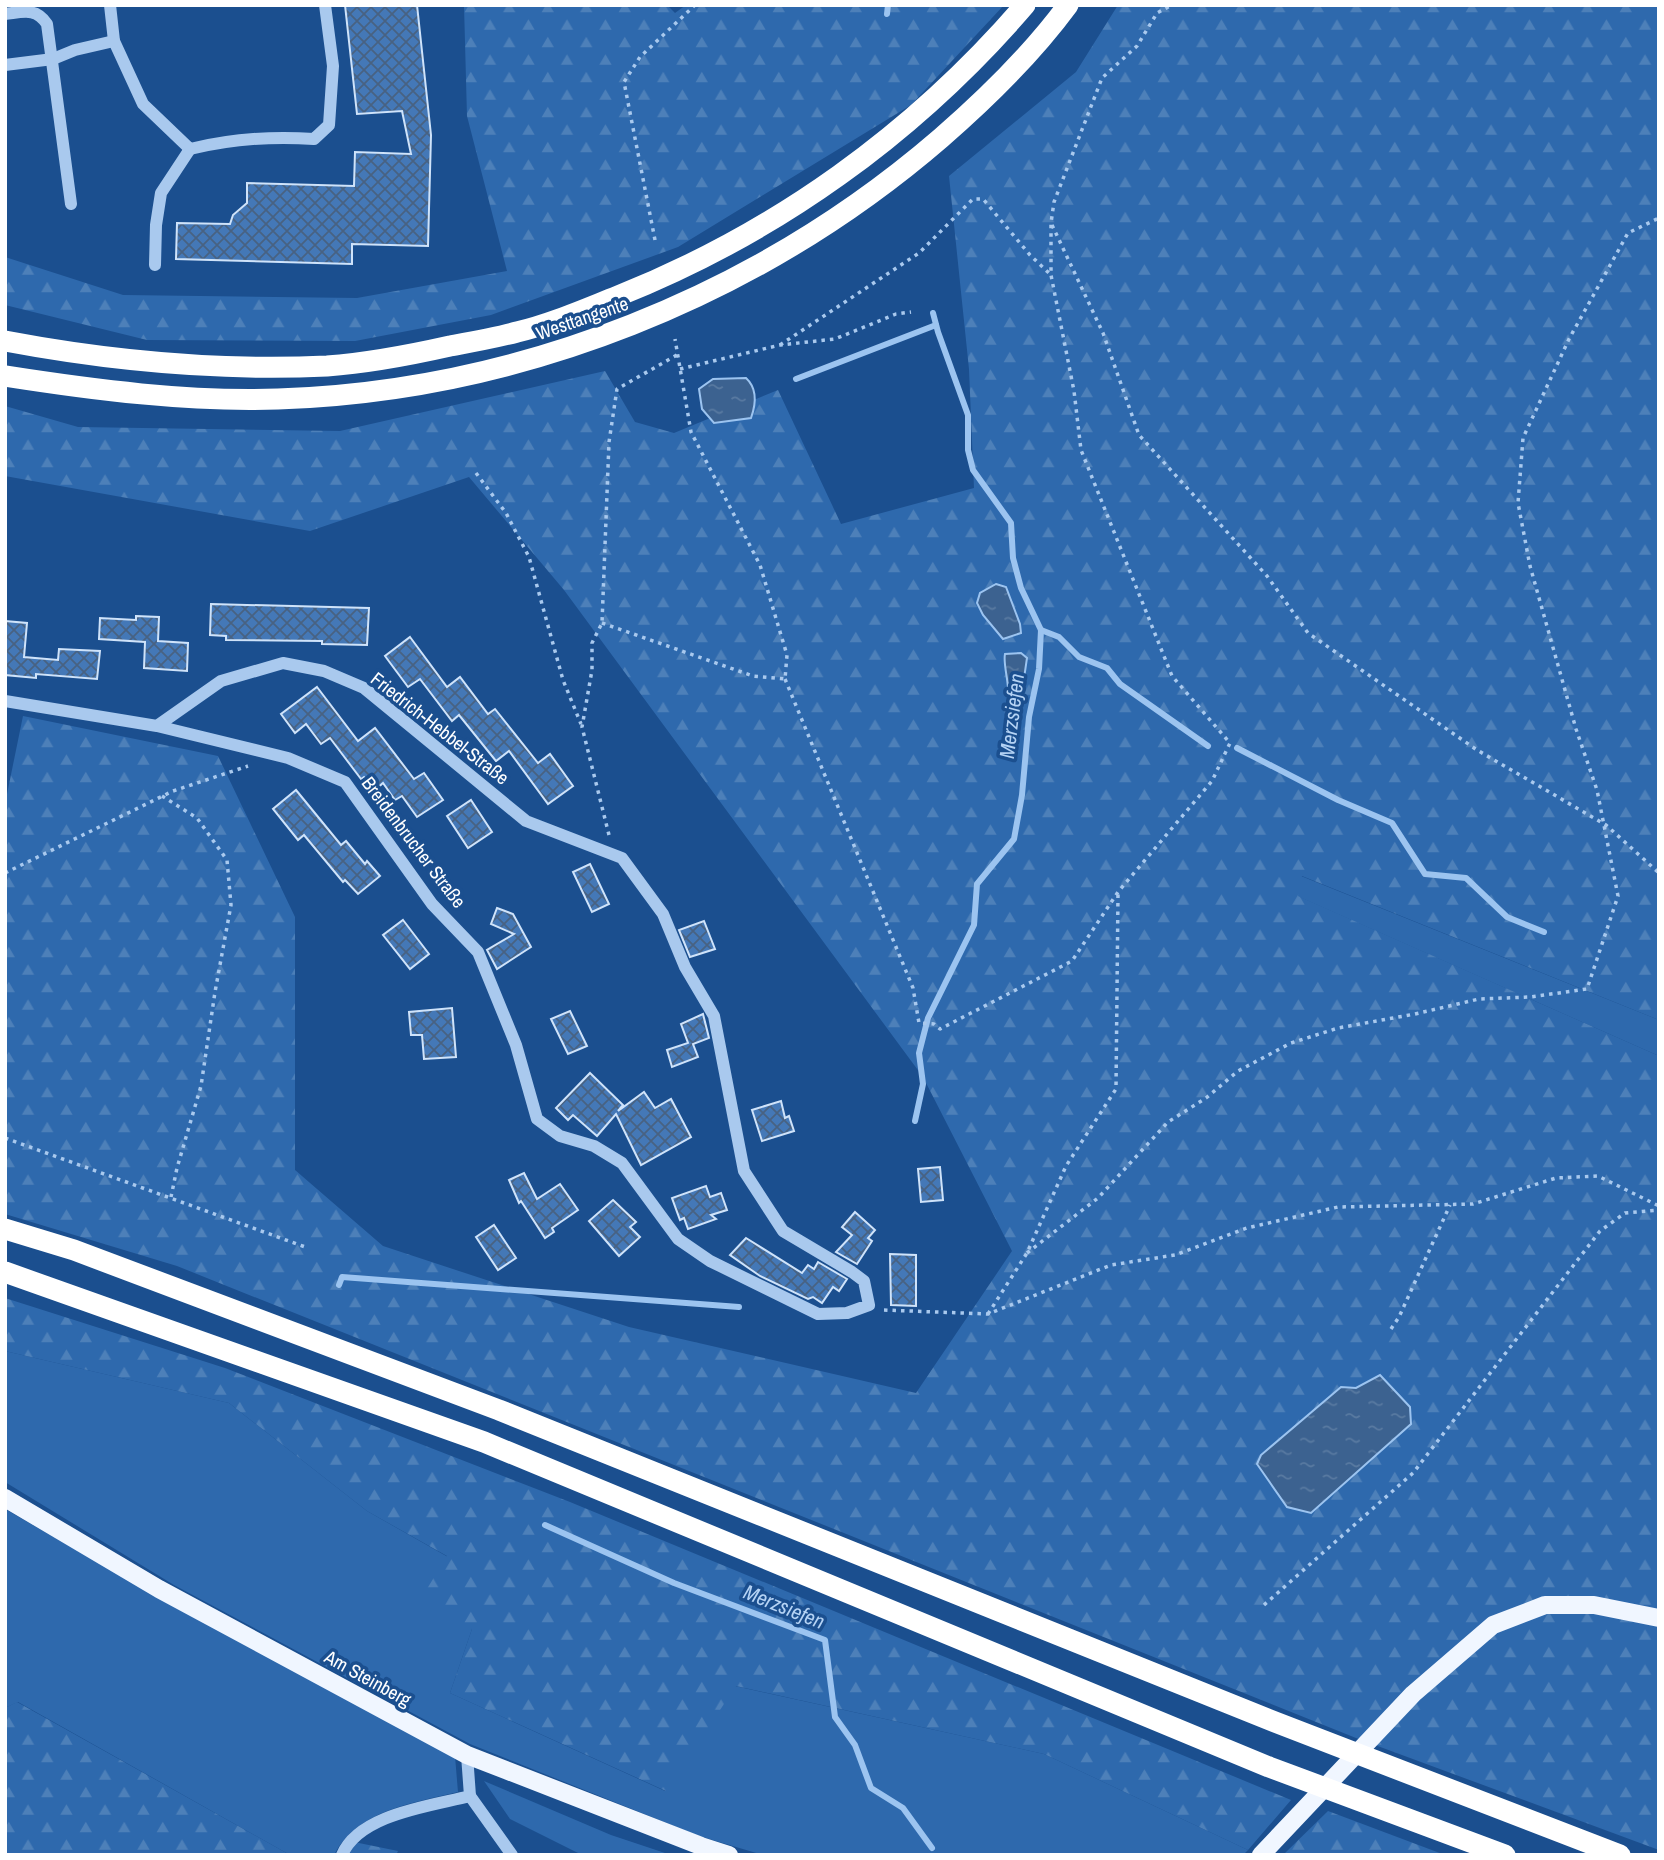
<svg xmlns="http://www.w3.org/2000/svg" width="1664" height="1860" font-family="'Archivo Narrow',sans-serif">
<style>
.green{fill:#2e69ad}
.forest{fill:url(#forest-firs)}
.water{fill:url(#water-ripples);stroke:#9cc4f0;stroke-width:2}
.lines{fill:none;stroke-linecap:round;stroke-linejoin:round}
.stream{stroke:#9cc4f0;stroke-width:6}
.building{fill:url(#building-cross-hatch);stroke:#cfe3fa;stroke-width:2}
.path{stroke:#a9c9ee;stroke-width:3.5;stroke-dasharray:3.5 5;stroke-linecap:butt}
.minor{stroke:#a9c9ee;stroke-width:12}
.major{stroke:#f0f6ff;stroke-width:18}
.highway{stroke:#fff;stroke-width:21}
.labels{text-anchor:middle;stroke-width:7;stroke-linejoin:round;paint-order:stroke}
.street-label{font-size:19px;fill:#fff;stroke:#1b4f8f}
.water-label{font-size:21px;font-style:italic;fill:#b5d3f5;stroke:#1b4f8f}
</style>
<defs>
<pattern id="forest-firs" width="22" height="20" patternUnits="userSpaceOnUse" patternTransform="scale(1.75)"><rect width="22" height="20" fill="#2e69ad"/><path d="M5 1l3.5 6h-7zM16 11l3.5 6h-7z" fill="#4d80b9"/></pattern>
<pattern id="water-ripples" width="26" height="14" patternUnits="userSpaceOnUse" patternTransform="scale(1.75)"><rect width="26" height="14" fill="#3c6290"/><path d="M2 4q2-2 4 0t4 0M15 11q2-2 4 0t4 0" fill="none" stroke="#597aa1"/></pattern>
<pattern id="building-cross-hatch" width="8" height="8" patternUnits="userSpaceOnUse" patternTransform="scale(1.75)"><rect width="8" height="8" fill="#4478b7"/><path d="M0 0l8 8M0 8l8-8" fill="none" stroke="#486282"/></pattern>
</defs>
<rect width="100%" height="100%" fill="#1b4f8f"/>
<g class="green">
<polygon points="1301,876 1659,1020 1659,1056 1297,896"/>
<polygon points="5,1351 229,1403 367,1511 448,1557 472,1629 450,1693 665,1791 735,1686 1044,1754 1248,1850 1243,1855 763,1855 699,1836 470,1744 174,1585 5,1482"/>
<path d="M5,1509L168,1603L455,1756L458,1792C413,1803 357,1810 334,1855H290L18,1702L5,1708Z"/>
<polygon points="484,1781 611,1835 671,1855 582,1855 510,1819"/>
</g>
<g class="forest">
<polygon points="464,5 667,5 675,13 686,5 1004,5 911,105 678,247 491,315 355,341 147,340 5,305 5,257 123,295 357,298 507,271 467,116"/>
<polygon points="1118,5 1659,5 1659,1020 1302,876 1298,896 1659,1056 1659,1850 1356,1738 177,1266 5,1214 5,804 23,716 218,756 295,917 295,1170 383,1246 629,1327 916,1393 1012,1251 923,1077 564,590 469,477 310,531 5,476 5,406 78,427 340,431 605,371 635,422 674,433 778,390 841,524 974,488 969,369 949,176 1076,72"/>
<polygon points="5,1298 225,1368 570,1502 1291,1800 1248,1850 1044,1754 736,1686 666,1791 450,1693 472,1629 419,1602 447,1556 367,1511 229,1403 5,1351"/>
<polygon points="17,1702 290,1855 5,1855 5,1708"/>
<polygon points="1328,1811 1445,1855 1283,1855"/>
<polygon points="354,1842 398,1851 396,1855 346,1855"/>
</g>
<g class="water">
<path d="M746,378C758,389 756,404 751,418L714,423L702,409L699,389L713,379Z"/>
<polygon points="996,584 1006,587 1020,624 1021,633 1003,639 983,615 977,603 980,593"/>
<path d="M1021,653L1027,658L1022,692L1008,689C1008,679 1003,662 1005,654Z"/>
<polygon points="1380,1375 1410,1407 1411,1424 1311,1513 1287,1507 1257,1464 1261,1455 1341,1387 1356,1388"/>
</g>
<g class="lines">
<g class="stream">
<polyline points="887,14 888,5"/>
<polyline points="796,379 936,325"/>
<polyline points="1041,630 1059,637 1079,657 1107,668 1120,684 1208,746"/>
<polyline points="1237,748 1338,800 1392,823 1425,874 1466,878 1507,917 1544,932"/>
<polyline points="915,1121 923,1084 919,1053 928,1018 974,925 977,884 1014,839 1022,795 1029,717 1039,669 1041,630 1021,588 1013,558 1011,523 973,470 968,450 968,415 938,332 933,313"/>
<polyline points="339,1285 342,1277 739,1307"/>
<polyline points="545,1525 674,1583 825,1640 835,1717 855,1745 871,1788 903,1808 932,1848"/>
</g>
</g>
<g class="building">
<polygon points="345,5 417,5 431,135 428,246 352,244 352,264 176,259 177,223 230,224 233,215 247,203 247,183 354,186 355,152 411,154 402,111 357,114"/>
<polygon points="211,604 369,608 367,645 322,644 322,641 226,640 226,636 210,635"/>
<polygon points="136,616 159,617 158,641 188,643 187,671 144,668 145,642 99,639 100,618 136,620"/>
<polygon points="5,621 27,623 24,657 58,660 59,649 100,651 97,679 36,674 36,678 5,675"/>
<polygon points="410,637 447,687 460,677 488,714 495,709 538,763 550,754 573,786 548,804 509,751 496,761 459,715 452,721 420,679 408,687 385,656"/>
<polygon points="317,687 358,741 375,728 414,779 424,773 443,800 417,817 402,796 395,800 383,783 374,791 364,777 361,779 330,738 321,744 306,724 295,733 281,714"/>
<polygon points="296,790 341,845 346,841 365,864 367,861 380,876 358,894 345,880 343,882 304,835 298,840 273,809"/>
<polygon points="471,800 492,832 468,848 447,816"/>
<polygon points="590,864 609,904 592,912 573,872"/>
<polygon points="497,908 513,914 531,947 497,969 487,950 514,934 491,924"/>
<polygon points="403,920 429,954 410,969 383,935"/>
<polygon points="704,921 715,949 690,957 679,930"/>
<polygon points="452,1008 456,1057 424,1059 422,1035 411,1035 409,1012"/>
<polygon points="570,1011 587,1046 568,1054 551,1019"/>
<polygon points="703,1014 709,1038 693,1044 698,1057 672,1067 667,1050 688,1043 681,1024"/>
<polygon points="590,1073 623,1105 618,1111 644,1092 655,1108 671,1099 691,1137 641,1165 616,1114 597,1136 573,1115 568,1120 556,1108"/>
<polygon points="781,1101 785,1118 789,1116 794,1131 762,1141 752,1110"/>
<polygon points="940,1167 943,1200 921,1202 918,1169"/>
<polygon points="524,1173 537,1199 560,1184 578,1210 552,1228 554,1232 545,1238 521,1201 519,1203 509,1180"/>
<polygon points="706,1186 710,1197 721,1193 727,1210 711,1215 716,1219 688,1229 684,1218 680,1220 672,1198"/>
<polygon points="613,1200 636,1222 630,1227 640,1237 619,1256 589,1221"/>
<polygon points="855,1212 875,1230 868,1238 872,1241 857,1264 836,1252 852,1235 842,1227"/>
<polygon points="494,1225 516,1258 498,1270 476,1237"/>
<polygon points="746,1238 802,1273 808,1265 814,1269 818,1262 847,1279 839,1291 833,1287 822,1303 813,1297 808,1299 760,1276 730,1255"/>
<polygon points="890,1254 916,1255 916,1306 891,1305"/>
</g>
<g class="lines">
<g class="path">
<polyline points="1052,225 1103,333 1139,435 1267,576 1308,633 1477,750 1606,825 1659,873"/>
<polyline points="655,240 624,82 640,57 695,5"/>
<polyline points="780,345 919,253 973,199 983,199 1030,255 1051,275"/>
<polyline points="680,369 780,345 835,339 896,314 911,312"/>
<polyline points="476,473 506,513 529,557 563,680 581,724"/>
<polyline points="602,623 753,676 785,679 787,655 760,565 691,432 675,339"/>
<polyline points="785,679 913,988 919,1023 934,1024 940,1029 1072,961 1118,892 1212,781 1230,743 1172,676 1081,450 1074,391 1051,275 1051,223 1054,202 1102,78 1137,46 1157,13 1172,5"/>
<polyline points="162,796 197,818 227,860 231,905 215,992 201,1086 177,1168 171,1197"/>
<polyline points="609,835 582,727 592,670 592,643 602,623 609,442 617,389 677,355"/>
<polyline points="5,873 173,791 248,766"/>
<polyline points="5,1138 308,1248"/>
<polyline points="1027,1253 1098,1198 1168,1122 1206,1098 1238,1071 1291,1043 1338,1028 1415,1014 1479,999 1530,997 1587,989 1618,896 1597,790 1576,729 1530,566 1518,503 1523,438 1569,339 1628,233 1659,218"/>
<polyline points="884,1310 988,1314 1111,1265 1175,1255 1247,1228 1338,1207 1473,1204 1556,1178 1598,1176 1659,1206"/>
<polyline points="988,1314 1027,1253 1066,1166 1116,1089 1118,894"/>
<polyline points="1391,1329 1399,1317 1450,1205"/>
<polyline points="1264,1605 1413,1473 1600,1231 1625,1213 1659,1210"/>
</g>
<g class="minor">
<path d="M110,5L114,41L143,104L190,149C231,139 272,136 314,139L329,125L333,66L325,5"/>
<path d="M5,14C23,12 36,7 47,24L71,204"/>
<polyline points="5,65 53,59 75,50 114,41"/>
<polyline points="155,265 156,225 161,193 190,149"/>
<polyline points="5,701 157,726 288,758 345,782 432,904 478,952 516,1045 537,1119 560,1136 594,1146 622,1163 678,1239 710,1261 818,1314 847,1313 869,1305 864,1281 852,1272 783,1231 744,1171 714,1016 685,967 663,914 622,858 526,821 364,688 324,671 283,663 221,681 157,726"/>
<polyline points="470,1796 512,1855"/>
<path d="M342,1855C359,1814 431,1806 470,1796L467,1755"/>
</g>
<g class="major">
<polyline points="5,1498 159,1589 467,1755 701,1846 729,1855"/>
<polyline points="1261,1855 1413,1694 1493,1625 1545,1605 1594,1605 1659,1618"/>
</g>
<g class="highway">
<path d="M5,341C111,361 219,371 327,366C368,363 410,355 450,346C472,342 495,338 517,332C551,324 585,309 618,296C776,233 914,134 1025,5"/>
<path d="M5,376C95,390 187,402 278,399C520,391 758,296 941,138C987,98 1032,54 1068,5"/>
<polyline points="5,1229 74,1250 499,1410 1275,1722 1620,1855"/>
<polyline points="5,1272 484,1442 1269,1767 1505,1855"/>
</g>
</g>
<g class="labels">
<g class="street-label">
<text transform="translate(582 318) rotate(-19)" y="7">Westtangente</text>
<text transform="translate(440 728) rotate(38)" y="7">Friedrich-Hebbel-Straße</text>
<text transform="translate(414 842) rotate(53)" y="7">Breidenbrucher Straße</text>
<text transform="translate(368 1678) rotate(29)" y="7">Am Steinberg</text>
</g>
<g class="water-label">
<text transform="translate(1012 716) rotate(-83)" y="7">Merzsiefen</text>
<text transform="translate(784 1607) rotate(22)" y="7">Merzsiefen</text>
</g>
</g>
<rect width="1664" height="1860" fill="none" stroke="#ffffff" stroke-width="14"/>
</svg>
